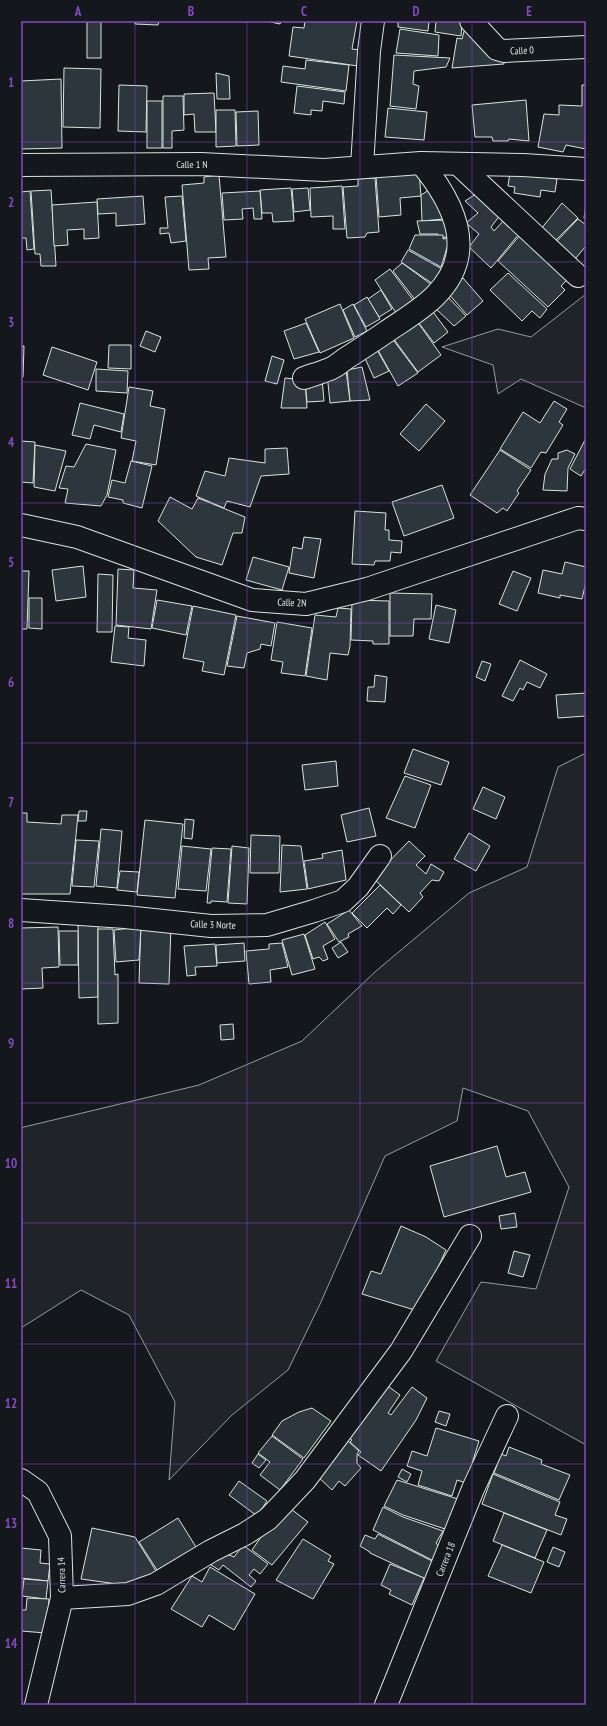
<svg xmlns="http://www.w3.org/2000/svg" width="607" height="1726" font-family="'PT Sans Narrow',sans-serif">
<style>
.green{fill:#202428;stroke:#939e99}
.building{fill:#2c363c;stroke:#d8e6dc}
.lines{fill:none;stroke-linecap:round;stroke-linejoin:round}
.minor-casing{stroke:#d8e6dc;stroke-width:24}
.minor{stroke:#14181c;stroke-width:22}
.grid{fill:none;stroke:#8948c3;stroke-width:1;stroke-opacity:0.55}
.labels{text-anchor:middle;stroke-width:3;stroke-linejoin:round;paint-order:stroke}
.street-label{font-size:10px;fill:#d8e6dc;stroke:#14181c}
.neatline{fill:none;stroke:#8948c3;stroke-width:1.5}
.grid-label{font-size:13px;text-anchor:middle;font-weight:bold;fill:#8948c3}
</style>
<rect width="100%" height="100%" fill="#14181c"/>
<g class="green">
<polygon points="586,294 586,408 521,379 498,394 493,365 442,347 498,329 531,337"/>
<polygon points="586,753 586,1445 436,1361 481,1282 536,1289 569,1187 528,1111 463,1088 457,1121 385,1156 321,1302 288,1370 232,1415 169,1480 175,1402 129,1315 81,1290 21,1328 21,1129 24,1127 199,1085 302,1041 376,971 469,893 527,867 558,767"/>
</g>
<g class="building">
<rect x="87" y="21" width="14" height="37"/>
<polygon points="135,21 159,21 158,25 135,24"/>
<polygon points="266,21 281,21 280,24"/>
<polygon points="305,21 357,21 352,49 360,50 358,66 289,56 293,27 304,28"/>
<polygon points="398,21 429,21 428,31 398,27"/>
<polygon points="436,21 462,21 461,36 435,32"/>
<polygon points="466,24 503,55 504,64 452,68 457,38 462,39"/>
<polygon points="400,29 439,35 438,56 396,53"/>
<polygon points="394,55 450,58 446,67 414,71 413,84 419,86 416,109 390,106"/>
<polygon points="306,60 349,65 346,91 281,82 283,66 305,69"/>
<polygon points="64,68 101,69 100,128 63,127"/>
<polygon points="216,73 229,76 230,99 217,99"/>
<polygon points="61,79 62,148 21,149 21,81"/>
<polygon points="119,85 147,86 146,132 118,131"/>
<polygon points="582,85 586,85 586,149 566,145 563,152 538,147 544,114 559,115 559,105 582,106"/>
<polygon points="297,86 345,92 344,104 323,101 322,111 311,110 311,115 294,113"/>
<polygon points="214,93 216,132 195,132 194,114 184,115 184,94"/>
<polygon points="163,96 183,96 184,130 172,131 172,148 163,148"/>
<polygon points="526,100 529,141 509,139 508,141 493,141 492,137 475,137 472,105"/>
<rect x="147" y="101" width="15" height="47"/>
<polygon points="388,108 427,112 424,140 385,137"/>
<polygon points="216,110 235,110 236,146 216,147"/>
<polygon points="258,111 259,145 237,146 236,112"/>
<polygon points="419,172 421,196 400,198 401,215 379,217 376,176"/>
<polygon points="510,172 557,179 555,192 541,190 540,197 514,193 515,187 508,186"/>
<polygon points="219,175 226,257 208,258 209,269 189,270 182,185 204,183 204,177"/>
<polygon points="375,178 379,232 367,233 365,237 347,238 343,187 358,186 358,179"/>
<polygon points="342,186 345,229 333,229 333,216 311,217 310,188"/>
<polygon points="434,187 444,219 422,221 421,195"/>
<polygon points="291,188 294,221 273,222 272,213 262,213 260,190"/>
<polygon points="308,188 310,210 294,212 292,189"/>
<polygon points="51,190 56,266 41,266 40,254 35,254 31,191"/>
<polygon points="482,190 501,214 491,227 494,231 506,218 519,234 491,268 469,247 479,234 466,223 478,213 465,201"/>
<polygon points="30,191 34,249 27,250 26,238 21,238 21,192"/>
<polygon points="260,191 262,219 254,219 253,208 242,209 243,219 224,220 222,193"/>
<polygon points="143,196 145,224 116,226 116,213 98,214 97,199"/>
<polygon points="182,196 186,241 171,243 169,233 160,234 160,228 168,228 165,197"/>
<polygon points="97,202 99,238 84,239 84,229 67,230 68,245 54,246 52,205"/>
<polygon points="562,203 578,218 555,241 541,229"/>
<polygon points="586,204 586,219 584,218"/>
<polygon points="578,219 586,225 586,246 575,259 556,242"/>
<polygon points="446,220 447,237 438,238 438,234 420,234 417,221"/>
<polygon points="521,234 568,279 561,286 565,290 548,307 498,261"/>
<polygon points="415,235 443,235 443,239 450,238 441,267 409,249"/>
<polygon points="408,250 442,269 433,284 401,262"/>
<polygon points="402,263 432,285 416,301 393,271"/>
<polygon points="390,269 413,300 396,313 375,280"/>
<polygon points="508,273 547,309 540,318 532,311 522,321 490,290"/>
<polygon points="463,278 483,301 467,315 447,292"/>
<polygon points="381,290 392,309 379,317 368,299"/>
<polygon points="446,295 466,316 454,326 434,307"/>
<polygon points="367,297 380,319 366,327 354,305"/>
<polygon points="340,304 354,338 320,353 305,319"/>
<polygon points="353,304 367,331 355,337 343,310"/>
<polygon points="431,309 448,332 434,343 415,318"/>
<polygon points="414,317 441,355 418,372 390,334"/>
<polygon points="306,323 319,352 294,359 284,331"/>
<polygon points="146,331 161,337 155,352 140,346"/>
<polygon points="388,333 418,373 398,386 374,343"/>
<polygon points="109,345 131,345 131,369 108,368"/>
<polygon points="21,346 24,346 23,377 21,377"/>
<polygon points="52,347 97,362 88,390 43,375"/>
<polygon points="376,348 389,371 374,378 363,354"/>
<polygon points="272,356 284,360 277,384 265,381"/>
<polygon points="362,367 370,400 350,401 347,370"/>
<polygon points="96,369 128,371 127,393 96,391"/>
<polygon points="346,370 350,401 330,403 327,373"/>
<polygon points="285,378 305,380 307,408 281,408"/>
<polygon points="322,379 324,401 307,402 305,380"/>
<polygon points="129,387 153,391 150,406 165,409 156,465 132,461 136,441 121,438"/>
<polygon points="554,401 567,409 559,422 563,425 546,453 541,452 531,468 500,449 523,412 540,423"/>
<polygon points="80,403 124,414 121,432 94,425 90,439 72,435"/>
<polygon points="426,404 445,421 419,451 400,434"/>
<polygon points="586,438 586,468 581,476 570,469"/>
<polygon points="21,441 35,442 33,483 21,482"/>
<polygon points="86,444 116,450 107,495 101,506 65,503 68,489 59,488 66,466 74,467"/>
<polygon points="35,445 66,451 55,491 34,487"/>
<polygon points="287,448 289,474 261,476 250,507 227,501 224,508 196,496 205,471 225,476 229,458 265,463 265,449"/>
<polygon points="500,450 531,470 517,491 519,493 507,511 503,508 497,513 470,495"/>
<polygon points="567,450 575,454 568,468 567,491 543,490 545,474 552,459 558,459 558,453"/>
<polygon points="131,461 152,466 142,508 123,503 123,500 108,497 112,480 125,483"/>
<polygon points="442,485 454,518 404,536 392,502"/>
<polygon points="170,497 192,509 198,498 245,517 242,533 233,533 222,565 196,557 158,521"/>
<polygon points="355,511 386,513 385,530 389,530 389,540 402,541 401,553 391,552 390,561 375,561 374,565 352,564"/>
<polygon points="304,537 321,539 314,578 289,573 293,547 302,549"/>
<polygon points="253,557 289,567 282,590 246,580"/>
<polygon points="565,562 586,567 586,582 582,599 560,595 560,598 538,593 543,570 562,574"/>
<polygon points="83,566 86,597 56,601 52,570"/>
<polygon points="118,569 134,570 133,588 157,590 151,629 116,625"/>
<polygon points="21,571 29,571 27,629 21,629"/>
<polygon points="513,571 531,578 517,611 499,604"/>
<polygon points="98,574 113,575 112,632 97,632"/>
<polygon points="390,593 432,594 431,619 414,619 413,636 390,636"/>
<polygon points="29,598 42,598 42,629 29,628"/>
<polygon points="157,600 192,606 186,635 152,628"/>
<polygon points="352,600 389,601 389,644 373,644 373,641 351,640"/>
<polygon points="436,605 456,610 449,643 429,639"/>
<polygon points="193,606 236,615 224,675 202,671 204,662 183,658"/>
<polygon points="338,608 351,609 350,646 348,655 330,653 327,680 306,676 315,615 336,617"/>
<polygon points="237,616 275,623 271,646 261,644 260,649 247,653 244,668 227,666"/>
<polygon points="277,622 312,628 305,676 281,673 283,662 271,660"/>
<polygon points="115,626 129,627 128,638 146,640 144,666 111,662"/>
<polygon points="520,660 547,674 540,688 527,682 523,690 520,688 513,701 502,696"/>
<polygon points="482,661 491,664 485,681 476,677"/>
<polygon points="375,675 387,677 385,702 367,701 368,687 374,687"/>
<polygon points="586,693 586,716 558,718 556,695"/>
<polygon points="413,749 449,762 441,785 404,773"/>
<polygon points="336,761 338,786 305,790 302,765"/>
<polygon points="405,776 431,785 415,828 386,818"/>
<polygon points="483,787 505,797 496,819 473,809"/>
<polygon points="369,808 376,836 347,842 341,815"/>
<polygon points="79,811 87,811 86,821 78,821"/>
<polygon points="21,813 27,813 27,822 61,824 62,815 78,815 70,894 21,894"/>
<polygon points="185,819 194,820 192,839 184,838"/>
<polygon points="145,820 183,824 175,898 137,895"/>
<polygon points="101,829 122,831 117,888 96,886"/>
<polygon points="469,833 490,846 476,871 454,859"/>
<polygon points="251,835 280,836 279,873 250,873"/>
<polygon points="76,840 99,841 94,887 72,886"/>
<polygon points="409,841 425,856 416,865 426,874 431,864 444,872 439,881 432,880 420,893 423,897 409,912 373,878"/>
<polygon points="282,845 301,846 307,889 280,892"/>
<polygon points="182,846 211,849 206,891 178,889"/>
<polygon points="232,846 249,848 247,904 228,903"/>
<polygon points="212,848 231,849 227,902 211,901 211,903 207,903"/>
<polygon points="342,850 346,880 308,889 304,861 323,858 322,854"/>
<polygon points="120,871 139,872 137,892 117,890"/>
<polygon points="380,885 401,905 393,914 387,908 367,928 352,913"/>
<polygon points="349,910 362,926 348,934 349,937 339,942 327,924"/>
<polygon points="78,921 98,921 98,997 79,998"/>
<polygon points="325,922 335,939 323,946 328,959 323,961 319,957 313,959 305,935"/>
<polygon points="141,923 171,925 169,984 139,983"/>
<polygon points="58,927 59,967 42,968 43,988 21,989 21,928"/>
<polygon points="141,927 139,960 116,962 114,930"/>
<polygon points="98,929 113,929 115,975 118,974 118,1023 98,1024"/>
<polygon points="59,931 78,931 78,965 60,965"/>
<polygon points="304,934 315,969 292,975 282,940"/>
<polygon points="341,942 348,952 338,958 332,948"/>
<polygon points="244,943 245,961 217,963 216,945"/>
<polygon points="282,943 288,967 270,970 271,982 249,984 246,951 269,949 269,944"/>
<polygon points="215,944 217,966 195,967 196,975 187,976 184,946"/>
<polygon points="233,1024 234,1039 221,1040 220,1025"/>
<polygon points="497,1146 506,1177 525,1172 531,1192 444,1217 430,1166"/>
<polygon points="515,1213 517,1227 501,1229 499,1216"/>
<polygon points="401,1226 426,1237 446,1250 418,1311 362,1294 371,1271 381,1274"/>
<polygon points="514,1251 530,1255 523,1277 508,1273"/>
<polygon points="385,1384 400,1395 388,1413 391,1415 412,1387 427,1398 416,1420 381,1471 358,1455 361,1452 350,1442 352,1440 347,1436"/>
<polygon points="312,1408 331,1421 304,1458 272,1435 282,1421 299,1412"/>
<polygon points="439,1411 450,1414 446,1426 435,1422"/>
<polygon points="436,1428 479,1441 466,1483 457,1480 452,1496 418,1485 422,1471 407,1466 412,1451 427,1456"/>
<polygon points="272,1436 303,1459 280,1490 260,1475 270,1462 258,1453"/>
<polygon points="348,1441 359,1451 357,1454 357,1463 361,1468 345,1486 339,1481 332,1490 317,1476"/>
<polygon points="509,1447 542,1460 541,1464 570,1475 559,1500 494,1473 501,1454 506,1456"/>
<polygon points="258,1454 266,1460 259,1468 252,1463"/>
<polygon points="402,1469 411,1474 407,1482 398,1477"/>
<polygon points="493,1474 560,1502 555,1515 567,1519 561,1535 482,1504"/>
<polygon points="397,1480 458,1499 445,1529 403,1515 384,1506"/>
<polygon points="239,1481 267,1501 257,1516 229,1495"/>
<polygon points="383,1507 403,1517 443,1531 436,1543 440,1548 434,1561 373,1530"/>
<polygon points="291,1509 308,1522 272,1565 252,1550 265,1531 268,1532"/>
<polygon points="504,1513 547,1530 535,1558 493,1541"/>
<polygon points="178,1518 196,1547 157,1570 139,1542"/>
<polygon points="92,1528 135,1537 156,1571 132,1586 81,1579"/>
<polygon points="378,1534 434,1562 426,1579 370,1553 370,1552 360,1546 365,1535 375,1539"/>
<polygon points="303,1539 331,1556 328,1561 334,1564 313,1599 276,1580"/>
<polygon points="243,1545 268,1564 260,1574 254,1569 249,1575 256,1581 251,1587 223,1565 219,1570 211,1565 222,1552 234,1557"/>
<polygon points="502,1545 544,1562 531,1593 488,1576"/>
<polygon points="553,1547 565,1552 559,1567 547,1562"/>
<polygon points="21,1548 41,1550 40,1563 50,1564 48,1581 21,1578"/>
<polygon points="390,1564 424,1578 412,1605 389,1594 391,1590 381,1585"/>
<polygon points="210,1567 255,1594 234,1630 209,1615 202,1627 171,1609 192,1576 202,1582"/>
<polygon points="24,1579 48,1581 46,1599 22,1596"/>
<polygon points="27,1598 49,1599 46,1633 21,1631 21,1610 26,1610"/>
</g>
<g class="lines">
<defs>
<g id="minor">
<polyline points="471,21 497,49 504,51 586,47"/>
<polyline points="458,164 578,276"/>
<polyline points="21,165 201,164 324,170 421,163 523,165 586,169"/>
<polyline points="362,167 369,51 373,21"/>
<path d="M304,378C312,375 320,373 327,370C334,368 340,363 345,359C359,350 373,341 386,332C402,321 421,310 435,296C479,252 454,203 421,163"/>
<polyline points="21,525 77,537 252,600 306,604 367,589 578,518 586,519"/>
<polyline points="21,910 125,917 211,926 267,925 314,911 343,901 358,887 380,856"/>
<polyline points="21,1480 38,1492 60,1536 62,1598 36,1705"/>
<polyline points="62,1598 128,1594 156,1584 211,1551 245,1534 268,1519 305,1480 401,1351 470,1236"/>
<polyline points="386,1705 473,1489 507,1416"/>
</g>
</defs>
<use href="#minor" class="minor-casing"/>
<use href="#minor" class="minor"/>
</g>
<path class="grid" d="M135,21V1705M247,21V1705M360,21V1705M472,21V1705M21,142H586M21,262H586M21,382H586M21,503H586M21,623H586M21,743H586M21,863H586M21,983H586M21,1103H586M21,1223H586M21,1344H586M21,1464H586M21,1584H586"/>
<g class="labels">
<g class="street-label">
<text transform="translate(522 50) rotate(-3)" y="4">Calle 0</text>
<text x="192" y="168">Calle 1 N</text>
<text transform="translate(292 602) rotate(2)" y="4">Calle 2N</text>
<text transform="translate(213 924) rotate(2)" y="4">Calle 3 Norte</text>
<text transform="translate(445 1559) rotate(-68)" y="4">Carrera 18</text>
<text transform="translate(61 1575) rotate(-92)" y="4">Carrera 14</text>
</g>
</g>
<rect width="607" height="1726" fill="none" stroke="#14181c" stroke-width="44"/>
<rect x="22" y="22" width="563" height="1682" class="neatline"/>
<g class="grid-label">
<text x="78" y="16">A</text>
<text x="191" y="16">B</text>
<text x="304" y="16">C</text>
<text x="416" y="16">D</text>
<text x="529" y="16">E</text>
<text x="11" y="87">1</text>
<text x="11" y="207">2</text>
<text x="11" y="327">3</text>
<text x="11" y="447">4</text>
<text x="11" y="567">5</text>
<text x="11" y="687">6</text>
<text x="11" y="807">7</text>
<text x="11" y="928">8</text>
<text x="11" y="1048">9</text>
<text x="11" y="1168">10</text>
<text x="11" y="1288">11</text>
<text x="11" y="1408">12</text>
<text x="11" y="1528">13</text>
<text x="11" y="1648">14</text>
</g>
</svg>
